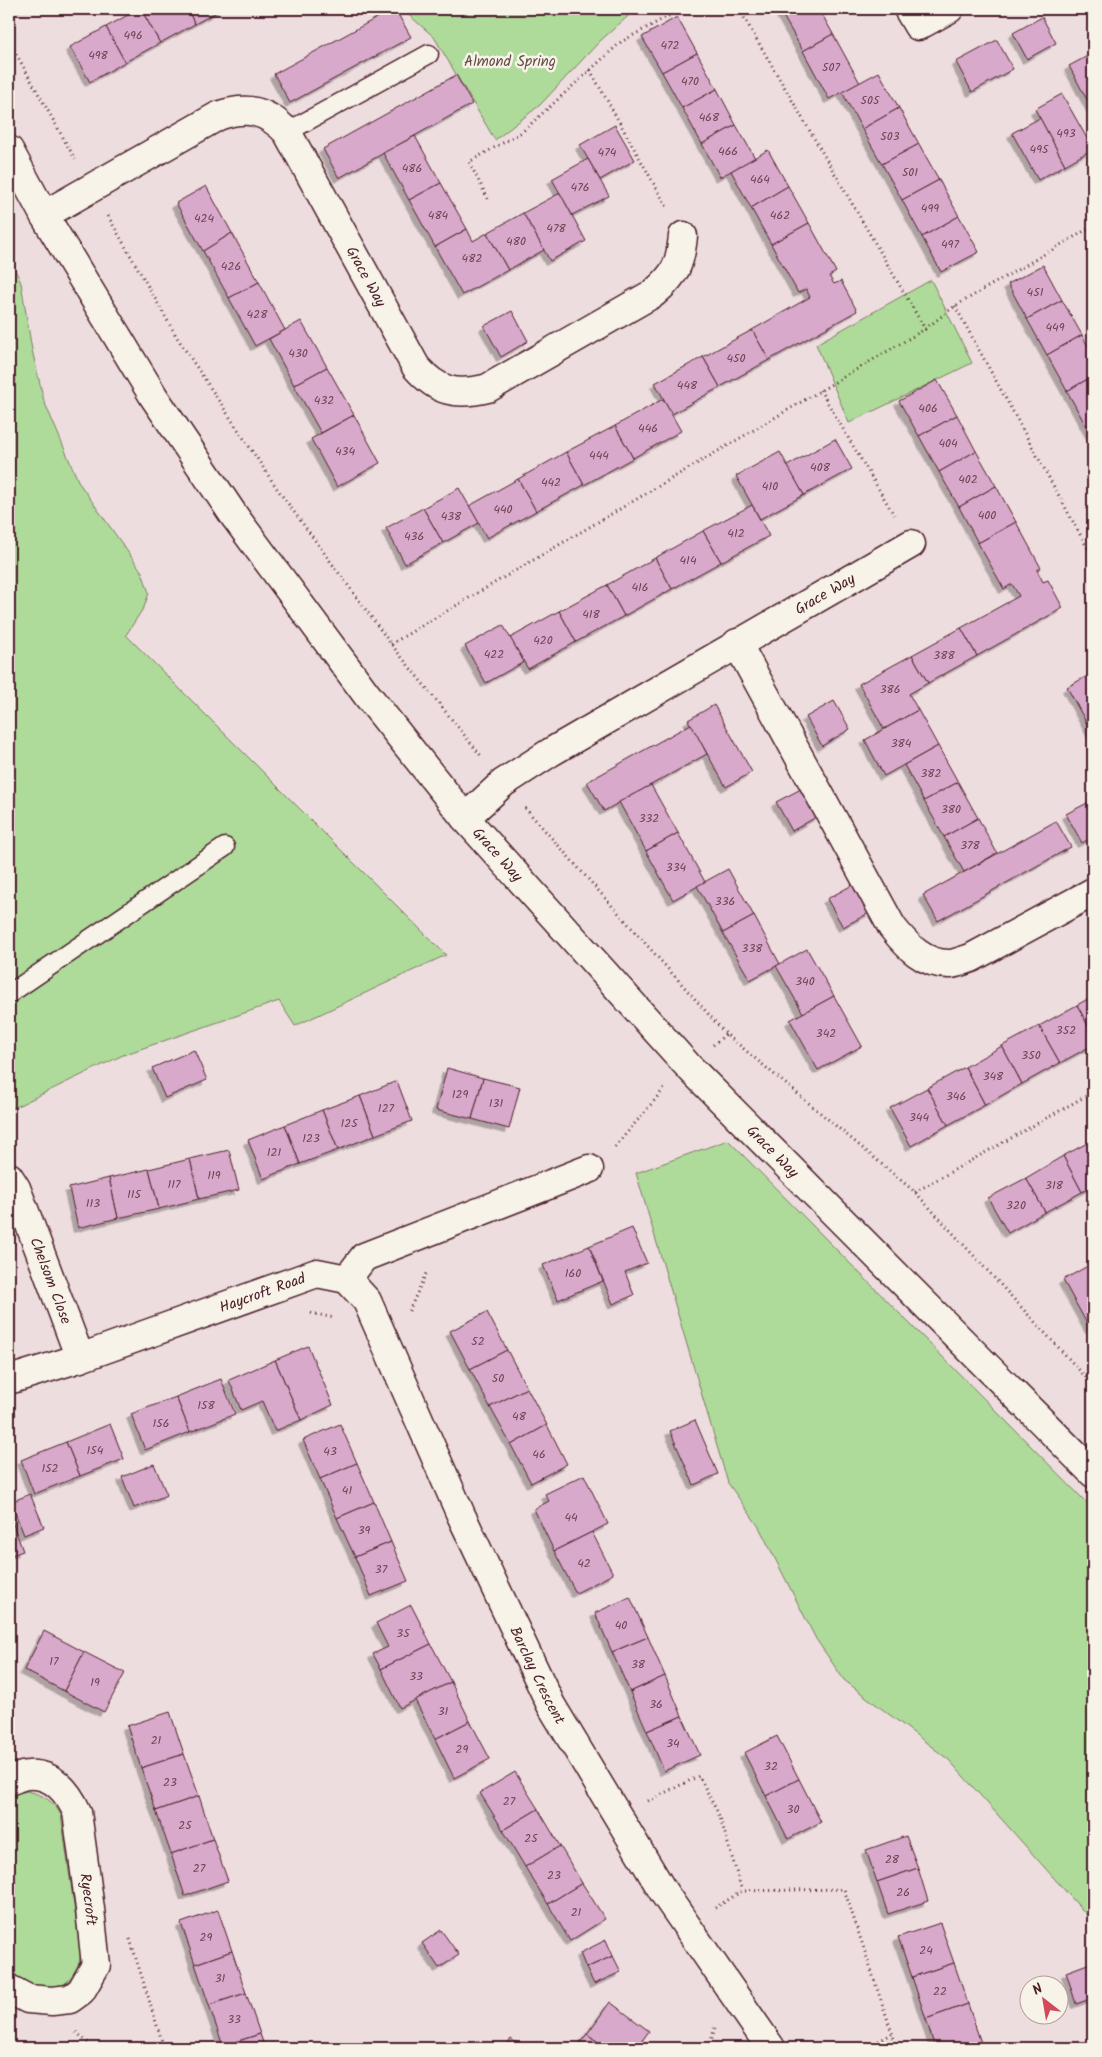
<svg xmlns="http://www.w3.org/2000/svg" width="1102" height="2057" font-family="Kalam,sans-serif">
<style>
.green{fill:#aedb9a;stroke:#7c7d62}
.building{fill:#d8a9ca;stroke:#4a1f2b;filter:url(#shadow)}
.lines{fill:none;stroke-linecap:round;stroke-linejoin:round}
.service-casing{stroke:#4a1f2b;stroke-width:21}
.minor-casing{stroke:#4a1f2b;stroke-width:31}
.tertiary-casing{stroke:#4a1f2b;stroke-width:31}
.path{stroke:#4a1f2b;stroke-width:3;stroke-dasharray:1 4;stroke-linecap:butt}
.service{stroke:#f7f3e8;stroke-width:18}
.minor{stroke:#f7f3e8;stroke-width:28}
.tertiary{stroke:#f7f3e8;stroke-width:28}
.labels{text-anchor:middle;stroke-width:5;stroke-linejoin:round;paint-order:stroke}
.number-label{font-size:12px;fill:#6e4253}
.park-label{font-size:15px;fill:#634e47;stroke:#f7f3e8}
.street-label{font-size:15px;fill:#4a1f2b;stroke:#f7f3e8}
</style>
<defs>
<filter id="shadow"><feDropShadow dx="-4.5" dy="4.5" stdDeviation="0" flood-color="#0004"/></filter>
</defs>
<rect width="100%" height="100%" fill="#eedddf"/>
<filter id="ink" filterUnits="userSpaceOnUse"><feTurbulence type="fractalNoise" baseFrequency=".02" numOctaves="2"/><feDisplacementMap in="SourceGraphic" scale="10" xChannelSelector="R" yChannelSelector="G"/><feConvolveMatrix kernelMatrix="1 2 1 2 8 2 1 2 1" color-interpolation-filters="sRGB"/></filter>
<g filter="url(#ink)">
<g class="green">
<polygon points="402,9 636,9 600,41 540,105 495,140 434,37"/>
<polygon points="9,256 21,283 32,350 44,401 79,483 142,572 149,593 144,607 126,635 446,955 295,1026 279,1001 123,1055 9,1110"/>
<polygon points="931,280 972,363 849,423 816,344"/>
<polygon points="728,1140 1093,1509 1093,1922 949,1760 844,1680 816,1639 759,1527 728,1483 636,1173"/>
<path d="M27,1791C44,1795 52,1800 61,1815L81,1955C75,1983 56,1997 28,1984C21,1981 15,1975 9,1970V1799L16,1793Z"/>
</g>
<g class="building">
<polygon points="139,9 141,9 160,43 125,62 106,27"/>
<polygon points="141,9 187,9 195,24 160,43"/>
<polygon points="187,9 222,9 195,24"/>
<polygon points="393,9 395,9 411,37 290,103 274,74"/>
<polygon points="779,9 819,9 833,34 803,51"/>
<polygon points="677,17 697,53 662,72 642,37"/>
<polygon points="1042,17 1056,43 1027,59 1013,33"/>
<polygon points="106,27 125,62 90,82 70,47"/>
<polygon points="833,34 860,83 829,99 803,51"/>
<polygon points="997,40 1013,69 972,92 956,62"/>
<polygon points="697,53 717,89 682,108 662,72"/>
<polygon points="1093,53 1093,111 1069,66"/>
<polygon points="879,72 899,108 862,129 842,92"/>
<polygon points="456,75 472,104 339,178 323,149"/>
<polygon points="717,89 736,125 702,144 682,108"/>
<polygon points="1062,94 1093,149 1065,165 1035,109"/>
<polygon points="899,108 919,144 882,164 862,129"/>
<polygon points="1040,118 1065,165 1038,180 1012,133"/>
<polygon points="615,125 635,160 600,180 580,145"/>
<polygon points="736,125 755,158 720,177 702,144"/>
<polygon points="415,136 441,183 409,200 383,153"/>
<polygon points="919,144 939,180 902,200 882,164"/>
<polygon points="768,150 788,186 751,208 731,171"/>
<polygon points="588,159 609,196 572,215 552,179"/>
<polygon points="939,180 959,216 922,237 902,200"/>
<polygon points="441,183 467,229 435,247 409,200"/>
<polygon points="206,186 232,233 203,251 176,203"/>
<polygon points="788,186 809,223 771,244 751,208"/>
<polygon points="560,193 586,241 550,261 523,213"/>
<polygon points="523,213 544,250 508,270 487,233"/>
<polygon points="959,216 979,252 941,272 922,237"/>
<polygon points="809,223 836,272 829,276 834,284 841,281 857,311 769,360 752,330 810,297 806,289 798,293 771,244"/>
<polygon points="467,229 473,241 487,233 508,270 462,295 435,247"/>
<polygon points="232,233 259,282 229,298 203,251"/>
<polygon points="1043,265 1062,300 1027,319 1008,284"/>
<polygon points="259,282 285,330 255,346 229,298"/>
<polygon points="1062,300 1082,335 1047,355 1027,319"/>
<polygon points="512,311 528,341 501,357 484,326"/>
<polygon points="301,321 327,367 294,385 269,339"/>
<polygon points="752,330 769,360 720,387 703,357"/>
<polygon points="1082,335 1093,356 1093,376 1067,391 1047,355"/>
<polygon points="703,357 720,387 672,414 655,383"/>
<polygon points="327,367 354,415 321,433 294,385"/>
<polygon points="1093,376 1093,422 1086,426 1067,391"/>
<polygon points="937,380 957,415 919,436 899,401"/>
<polygon points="663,399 681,431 633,458 615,426"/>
<polygon points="354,415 380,463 337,487 311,439"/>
<polygon points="957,415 976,451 939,472 919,436"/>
<polygon points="1093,422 1093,438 1086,426"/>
<polygon points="615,426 633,458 584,485 566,452"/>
<polygon points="835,439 852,469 804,495 787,466"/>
<polygon points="976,451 996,486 959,507 939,472"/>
<polygon points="566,452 584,485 536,511 518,479"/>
<polygon points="780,452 804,495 760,519 736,476"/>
<polygon points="518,479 536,511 487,538 469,506"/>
<polygon points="996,486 1016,522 978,543 959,507"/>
<polygon points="459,488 479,523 443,543 423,508"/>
<polygon points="752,505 769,536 721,562 703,531"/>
<polygon points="423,508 443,543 405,564 386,528"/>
<polygon points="1016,522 1041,568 1037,570 1043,582 1048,580 1063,608 977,656 961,628 1019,596 1012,584 1004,589 978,543"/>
<polygon points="703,531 721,562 672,589 655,558"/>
<polygon points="655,558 672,589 624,616 607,585"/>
<polygon points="607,585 624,616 576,642 559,611"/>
<polygon points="559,611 576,642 528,669 510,638"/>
<polygon points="503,625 524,662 486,683 465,646"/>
<polygon points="961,628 977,656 928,683 912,655"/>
<polygon points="912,655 928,683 909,694 918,710 884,729 859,684"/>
<polygon points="1093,673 1093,721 1087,724 1067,687"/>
<polygon points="834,701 850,729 822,746 806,717"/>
<polygon points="714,705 752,772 726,787 688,720"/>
<polygon points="918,710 938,746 884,776 865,740"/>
<polygon points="1093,721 1093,736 1087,724"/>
<polygon points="691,724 707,754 604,811 587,782"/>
<polygon points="938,746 958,782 924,801 904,765"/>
<polygon points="958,782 978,818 944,837 924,801"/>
<polygon points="651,785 678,833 646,851 619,802"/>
<polygon points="803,788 818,816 792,831 776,802"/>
<polygon points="1093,800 1093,837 1082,843 1066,814"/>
<polygon points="978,818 997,853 964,872 944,837"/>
<polygon points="1056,821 1071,847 938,921 923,895"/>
<polygon points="678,833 705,882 673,900 646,851"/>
<polygon points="728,869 754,916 723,933 697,886"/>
<polygon points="856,883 871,912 843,927 827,899"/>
<polygon points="754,916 780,964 750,980 723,933"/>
<polygon points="807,949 834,996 803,1013 776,966"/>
<polygon points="834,996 862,1046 818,1070 790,1020"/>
<polygon points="1093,996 1093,1035 1077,1005"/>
<polygon points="1077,1005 1093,1035 1093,1045 1060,1063 1039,1026"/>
<polygon points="1039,1026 1060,1063 1022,1084 1002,1046"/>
<polygon points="1002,1046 1022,1084 985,1105 965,1067"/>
<polygon points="194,1050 207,1080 165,1098 152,1068"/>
<polygon points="965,1067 985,1105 948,1125 927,1088"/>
<polygon points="447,1068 483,1078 472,1119 436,1110"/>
<polygon points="483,1078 520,1087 509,1129 472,1119"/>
<polygon points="397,1081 412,1121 375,1135 360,1096"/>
<polygon points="927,1088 948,1125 911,1146 890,1108"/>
<polygon points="360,1096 375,1135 338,1150 322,1110"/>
<polygon points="322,1110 338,1150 300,1164 285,1125"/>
<polygon points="285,1125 300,1164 263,1179 248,1140"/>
<polygon points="1093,1140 1093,1186 1082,1192 1063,1156"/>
<polygon points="229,1150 239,1190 199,1199 190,1159"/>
<polygon points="1063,1156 1082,1192 1045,1212 1026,1178"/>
<polygon points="190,1159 199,1199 159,1209 149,1169"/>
<polygon points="149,1169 159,1209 118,1218 109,1178"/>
<polygon points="109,1178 118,1218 78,1228 69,1188"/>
<polygon points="1026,1178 1045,1212 1008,1233 988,1198"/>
<polygon points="632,1228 647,1263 625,1272 634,1295 613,1304 589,1246"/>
<polygon points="589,1246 603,1281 558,1300 543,1265"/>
<polygon points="1093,1263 1093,1327 1090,1329 1063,1280"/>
<polygon points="487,1312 507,1350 470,1369 450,1331"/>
<polygon points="308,1346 333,1405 301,1420 275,1360"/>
<polygon points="507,1350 527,1388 490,1407 470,1369"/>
<polygon points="275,1360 301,1420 275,1431 262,1401 241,1410 229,1380"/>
<polygon points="221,1379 235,1414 190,1432 176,1397"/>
<polygon points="527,1388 547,1425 511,1445 490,1407"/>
<polygon points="176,1397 190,1432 145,1450 131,1414"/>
<polygon points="695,1420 718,1474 694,1485 670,1431"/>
<polygon points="110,1424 124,1459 80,1476 66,1442"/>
<polygon points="340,1424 357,1463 320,1479 303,1440"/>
<polygon points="547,1425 567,1464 531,1483 511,1445"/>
<polygon points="66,1442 80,1476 34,1494 21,1460"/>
<polygon points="357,1463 374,1502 337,1518 320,1479"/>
<polygon points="154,1464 167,1495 134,1508 122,1477"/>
<polygon points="584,1475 608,1524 554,1551 534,1509 549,1501 545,1494"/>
<polygon points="30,1494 44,1527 24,1535 11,1502"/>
<polygon points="374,1502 391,1542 355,1557 337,1518"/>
<polygon points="10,1516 23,1551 9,1556 9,1517"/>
<polygon points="592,1532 613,1574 576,1593 554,1551"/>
<polygon points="391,1542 408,1581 371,1596 355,1557"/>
<polygon points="630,1597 648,1637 612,1652 595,1613"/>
<polygon points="411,1605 431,1644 381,1669 373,1654 388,1647 376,1623"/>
<polygon points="44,1631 84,1652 64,1691 24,1670"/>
<polygon points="648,1637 665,1676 630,1692 612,1652"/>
<polygon points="431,1644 451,1682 400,1708 381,1669"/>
<polygon points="84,1652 125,1673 104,1712 64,1691"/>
<polygon points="665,1676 682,1716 647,1731 630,1692"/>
<polygon points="451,1682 470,1721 435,1739 415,1700"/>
<polygon points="170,1712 184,1754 141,1768 127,1726"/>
<polygon points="682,1716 700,1755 664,1771 647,1731"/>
<polygon points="470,1721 490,1759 454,1778 435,1739"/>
<polygon points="777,1736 799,1779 766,1796 744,1753"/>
<polygon points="184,1754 199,1796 156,1811 141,1768"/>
<polygon points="515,1772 538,1809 503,1830 480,1793"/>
<polygon points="799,1779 821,1822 788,1839 766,1796"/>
<polygon points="199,1796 213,1839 171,1854 156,1811"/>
<polygon points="538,1809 560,1846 525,1867 503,1830"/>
<polygon points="906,1836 918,1868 877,1882 866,1850"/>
<polygon points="213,1839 228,1881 185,1896 171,1854"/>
<polygon points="560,1846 582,1883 548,1904 525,1867"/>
<polygon points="918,1868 928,1901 888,1914 877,1882"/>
<polygon points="582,1883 605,1919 570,1941 548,1904"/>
<polygon points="218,1910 232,1951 195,1964 181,1923"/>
<polygon points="940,1923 954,1963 912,1977 898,1937"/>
<polygon points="441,1930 459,1955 439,1968 422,1943"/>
<polygon points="606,1940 613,1956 586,1968 580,1953"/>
<polygon points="232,1951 246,1993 209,2005 195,1964"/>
<polygon points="613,1956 621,1972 594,1984 586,1968"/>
<polygon points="1093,1962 1093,1998 1076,2004 1066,1972"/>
<polygon points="954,1963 968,2004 926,2019 912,1977"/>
<polygon points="246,1993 260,2034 223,2046 209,2005"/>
<polygon points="610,2002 649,2031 637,2048 606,2048 587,2034"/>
<polygon points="968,2004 982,2046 973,2048 935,2048 926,2019"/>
<polygon points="260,2034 265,2048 224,2048 223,2046"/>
<polygon points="587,2034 606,2048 576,2048"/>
<polygon points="511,2039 523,2048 504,2048"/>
</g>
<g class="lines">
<defs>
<g id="service">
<polyline points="287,132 429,54"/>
<polyline points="9,994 225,847"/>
</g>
<g id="minor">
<polyline points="908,9 918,26 949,9"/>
<path id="s1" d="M44,215L218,116C247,106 266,110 287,132L416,367C438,392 456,396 488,388L654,293C676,274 680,265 683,236"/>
<path d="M737,643L892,927C907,946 924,965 951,964C957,963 965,960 971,958L1093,892"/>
<path id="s2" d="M465,818L503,783L551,752L911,544"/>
<path id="s3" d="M9,1177L16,1188L80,1358"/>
<path id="s4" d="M347,1279L367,1301L461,1515L551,1705L664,1893L771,2048"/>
<polyline points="347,1279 364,1257 589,1169"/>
<path id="s5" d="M9,1380L80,1358L317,1273L347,1279"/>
<path id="s6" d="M9,1781C15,1779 22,1775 28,1775C53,1773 68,1792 77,1812L90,1909L96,1965L81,1991L70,1999L52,2001L28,1999L9,1989"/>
</g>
<g id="tertiary">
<path id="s7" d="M9,150L44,215L154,397L235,517L367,695L465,818L689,1067L1093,1473"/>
</g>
</defs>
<use href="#service" class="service-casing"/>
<use href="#minor" class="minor-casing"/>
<use href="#tertiary" class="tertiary-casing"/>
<g class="path">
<polyline points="739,9 925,329 955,306 1093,226"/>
<polyline points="9,15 21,9"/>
<polyline points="9,41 75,159"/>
<polyline points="590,70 667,207"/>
<polyline points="488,199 469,162 522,132 621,42 681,9"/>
<polyline points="1093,207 1088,213 1093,223"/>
<polyline points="108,216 178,339 278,490 391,644 482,757"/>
<polyline points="955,306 1093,558"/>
<polyline points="820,390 894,515"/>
<polyline points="391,644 925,329"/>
<polyline points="525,808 726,1034 915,1192 1093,1385"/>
<polyline points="713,1045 726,1034"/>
<polyline points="615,1147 664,1089"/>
<polyline points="915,1192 1093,1092"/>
<polyline points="409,1311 427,1271"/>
<polyline points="311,1313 334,1318"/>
<polyline points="648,1801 699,1776 720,1817 742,1891"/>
<polyline points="715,1908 742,1891 844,1889 897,2048"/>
<polyline points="130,1939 164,2048"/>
<polyline points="76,2032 94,2048"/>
<polyline points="709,2048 715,2027"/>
<polyline points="865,2048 892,2034"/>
</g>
<use href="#service" class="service"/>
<use href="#minor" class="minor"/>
<use href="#tertiary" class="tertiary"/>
</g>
</g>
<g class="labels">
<g class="number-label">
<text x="133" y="39">496</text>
<text x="670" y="49">472</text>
<text x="98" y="59">498</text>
<text x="831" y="71">507</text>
<text x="690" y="85">470</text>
<text x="870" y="104">505</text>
<text x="709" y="121">468</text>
<text x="1066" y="137">493</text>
<text x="890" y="140">503</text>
<text x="1039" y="153">495</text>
<text x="728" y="155">466</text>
<text x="607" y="156">474</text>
<text x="412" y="172">486</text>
<text x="910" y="176">501</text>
<text x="760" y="183">464</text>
<text x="580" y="191">476</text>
<text x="930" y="212">499</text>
<text x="438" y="219">484</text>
<text x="780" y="219">462</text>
<text x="204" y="222">424</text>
<text x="556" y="232">478</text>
<text x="516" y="245">480</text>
<text x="950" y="248">497</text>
<text x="472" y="262">482</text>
<text x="231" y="270">426</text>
<text x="1035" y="296">451</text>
<text x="257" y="318">428</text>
<text x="1055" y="331">449</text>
<text x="298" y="357">430</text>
<text x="736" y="362">450</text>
<text x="687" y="389">448</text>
<text x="324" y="404">432</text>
<text x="928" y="412">406</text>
<text x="648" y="432">446</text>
<text x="948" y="447">404</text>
<text x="345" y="455">434</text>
<text x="599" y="459">444</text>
<text x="820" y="471">408</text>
<text x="968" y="483">402</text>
<text x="551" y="486">442</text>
<text x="770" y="490">410</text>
<text x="503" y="513">440</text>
<text x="987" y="519">400</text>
<text x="451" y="520">438</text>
<text x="736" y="537">412</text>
<text x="414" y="540">436</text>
<text x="688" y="564">414</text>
<text x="640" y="591">416</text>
<text x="591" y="618">418</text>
<text x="543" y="644">420</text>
<text x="494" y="658">422</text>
<text x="944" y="659">388</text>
<text x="890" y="693">386</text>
<text x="901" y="747">384</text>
<text x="931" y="777">382</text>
<text x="951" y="813">380</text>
<text x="649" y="822">332</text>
<text x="970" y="849">378</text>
<text x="676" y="871">334</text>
<text x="725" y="905">336</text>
<text x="752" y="952">338</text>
<text x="805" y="985">340</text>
<text x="1066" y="1034">352</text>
<text x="826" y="1037">342</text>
<text x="1031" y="1059">350</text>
<text x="993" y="1080">348</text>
<text x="460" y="1098">129</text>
<text x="956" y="1100">346</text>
<text x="496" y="1107">131</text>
<text x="386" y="1112">127</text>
<text x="919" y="1121">344</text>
<text x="349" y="1127">125</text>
<text x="311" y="1142">123</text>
<text x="274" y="1156">121</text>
<text x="214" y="1179">119</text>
<text x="174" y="1188">117</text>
<text x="1054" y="1189">318</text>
<text x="134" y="1198">115</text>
<text x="93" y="1207">113</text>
<text x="1016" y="1209">320</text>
<text x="573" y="1277">160</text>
<text x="478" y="1345">52</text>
<text x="498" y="1382">50</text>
<text x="206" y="1409">158</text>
<text x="519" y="1420">48</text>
<text x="161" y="1427">156</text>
<text x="95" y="1454">154</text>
<text x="330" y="1455">43</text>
<text x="539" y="1458">46</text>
<text x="50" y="1472">152</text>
<text x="347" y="1494">41</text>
<text x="571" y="1521">44</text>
<text x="364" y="1534">39</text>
<text x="584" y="1567">42</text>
<text x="381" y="1573">37</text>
<text x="621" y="1629">40</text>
<text x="403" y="1637">35</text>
<text x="54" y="1665">17</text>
<text x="638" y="1668">38</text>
<text x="416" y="1680">33</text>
<text x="95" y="1686">19</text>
<text x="656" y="1708">36</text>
<text x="443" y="1715">31</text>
<text x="156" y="1744">21</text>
<text x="673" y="1747">34</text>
<text x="462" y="1753">29</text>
<text x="771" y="1770">32</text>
<text x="170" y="1786">23</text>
<text x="509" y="1805">27</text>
<text x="793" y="1813">30</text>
<text x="185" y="1829">25</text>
<text x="531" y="1842">25</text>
<text x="892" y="1863">28</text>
<text x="199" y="1872">27</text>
<text x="554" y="1879">23</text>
<text x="903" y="1896">26</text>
<text x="576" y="1916">21</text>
<text x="206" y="1941">29</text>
<text x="926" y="1954">24</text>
<text x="220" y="1982">31</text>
<text x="940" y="1995">22</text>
<text x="234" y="2023">33</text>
</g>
<g class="park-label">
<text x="510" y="66">Almond Spring</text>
</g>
<g class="street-label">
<text dy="5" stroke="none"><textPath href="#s1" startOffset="441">Grace Way</textPath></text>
<text dy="5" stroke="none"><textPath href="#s2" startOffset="425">Grace Way</textPath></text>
<text dy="5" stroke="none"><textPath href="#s7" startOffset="859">Grace Way</textPath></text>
<text dy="5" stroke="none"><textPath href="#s7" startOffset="1264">Grace Way</textPath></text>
<text dy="5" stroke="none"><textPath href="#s3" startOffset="112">Chelsom Close</textPath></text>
<text dy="5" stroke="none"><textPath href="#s5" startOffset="268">Haycroft Road</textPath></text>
<text dy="5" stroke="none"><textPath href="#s4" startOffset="441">Barclay Crescent</textPath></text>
<text dy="5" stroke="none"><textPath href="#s6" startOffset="174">Ryecroft</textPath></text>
</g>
</g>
<rect width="1102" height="2057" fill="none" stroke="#f7f3e8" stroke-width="30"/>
<rect x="15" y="15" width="1072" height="2027" fill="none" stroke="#4a1f2b" stroke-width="2" filter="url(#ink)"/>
<g transform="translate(1044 2000) rotate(329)"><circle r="24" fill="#f7f3e8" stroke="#b29e9c"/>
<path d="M0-4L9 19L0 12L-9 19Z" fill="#d1495b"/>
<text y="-8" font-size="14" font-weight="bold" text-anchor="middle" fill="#4a1f2b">N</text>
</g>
</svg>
